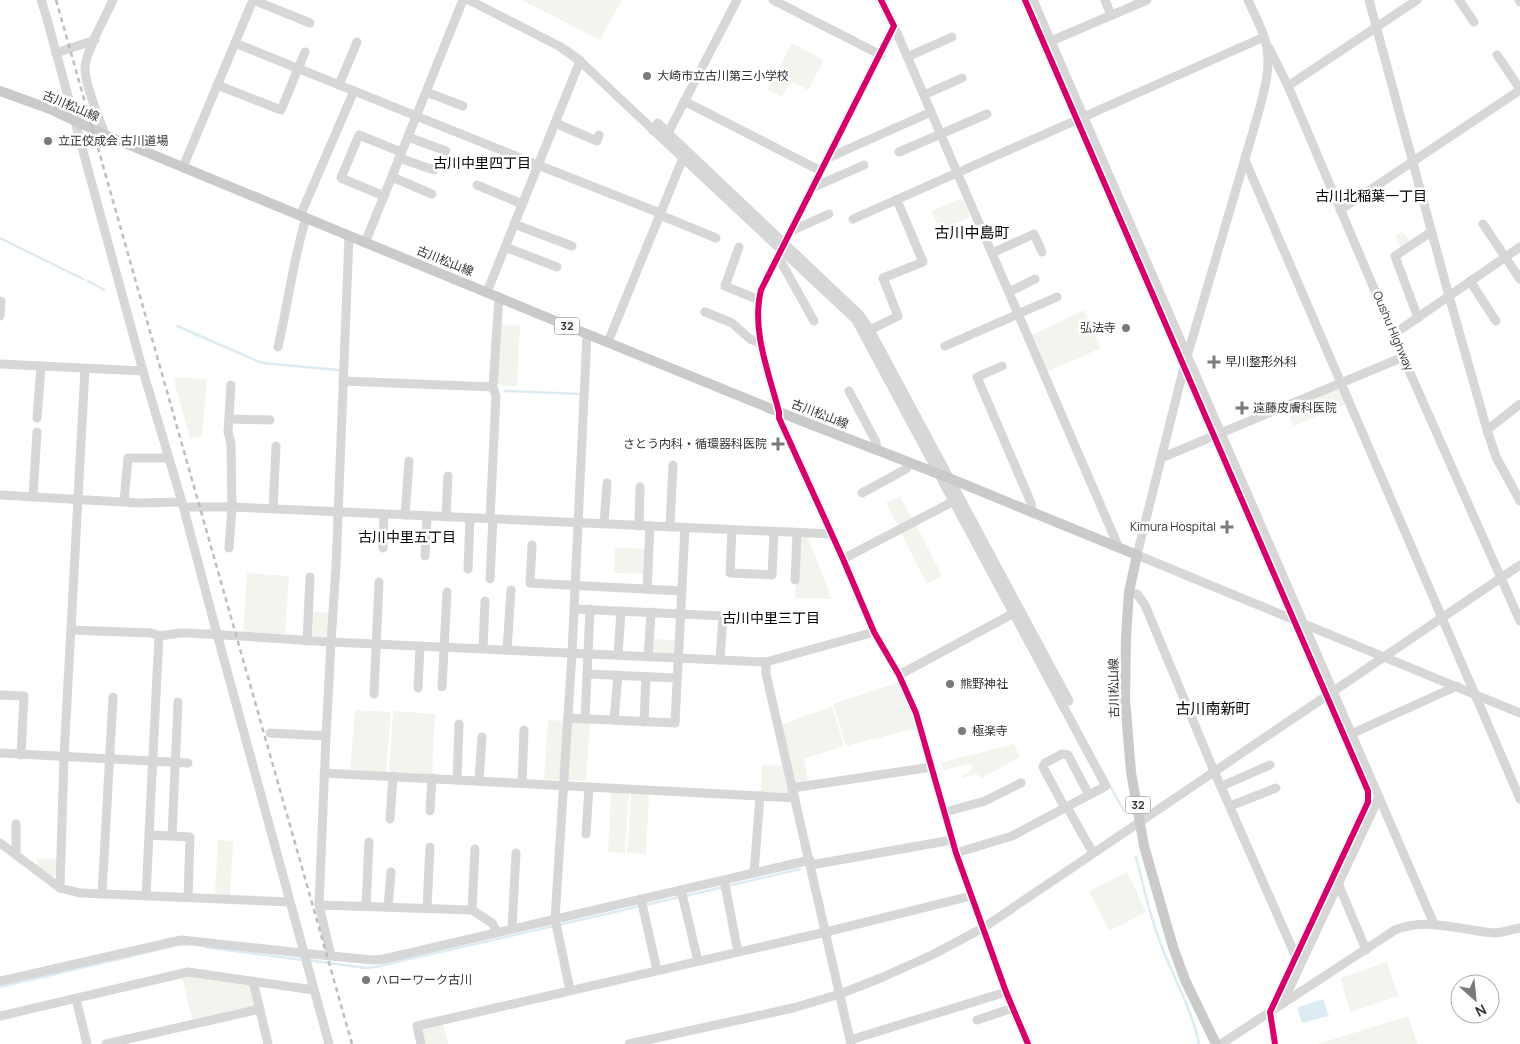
<svg xmlns="http://www.w3.org/2000/svg" width="1520" height="1044" font-family="Manrope,'Noto Sans JP',sans-serif">
<style>
.green{fill:#f1f5ed}
.water{fill:#ddebf3}
.lines{fill:none;stroke-linecap:round;stroke-linejoin:round}
.stream{stroke:#ddebf3;stroke-width:2.5}
.minor{stroke:#d7d7d7;stroke-width:9}
.major{stroke:#cacaca;stroke-width:10}
.rail{stroke:#bebebe;stroke-width:2.5;stroke-dasharray:5 4;stroke-linecap:butt}
.cycleway-casing{stroke:#fff;stroke-width:9}
.cycleway{stroke:#d6006c;stroke-width:6}
.poi-dot{fill:#7a7a7a;stroke:#fff;stroke-width:2}
.labels{text-anchor:middle;stroke-width:5;stroke-linejoin:round;paint-order:stroke}
.shield{fill:#fff;stroke:#707070;stroke-width:1}
.shield-label{font-size:11px;font-weight:bold;fill:#333}
.poi-label{font-size:12px;fill:#333;stroke:#fff;text-anchor:start}
.street-label{font-size:12px;fill:#333;stroke:#fff}
.neighbourhood-label{font-size:14px;fill:#000;stroke:#fff}
.quarter-label{font-size:15px;fill:#000;stroke:#fff}
</style>
<rect width="100%" height="100%" fill="#fff"/>
<g class="green">
<polygon points="521,0 622,0 600,40"/>
<polygon points="792,43 824,60 808,90 791,81 782,97 768,89"/>
<polygon points="962,198 970,217 940,230 931,211"/>
<polygon points="1402,231 1411,243 1401,248 1395,236"/>
<polygon points="1084,310 1101,348 1046,372 1030,336"/>
<polygon points="501,325 520,326 517,386 502,386 496,383"/>
<polygon points="173,377 207,379 202,437 190,438"/>
<polygon points="1338,386 1346,404 1294,426 1286,408"/>
<polygon points="900,496 912,519 898,526 886,503"/>
<polygon points="916,525 942,576 927,584 901,533"/>
<polygon points="800,537 808,537 832,599 795,598"/>
<polygon points="615,548 646,549 645,574 614,573"/>
<polygon points="247,573 289,576 285,634 243,632"/>
<polygon points="311,612 330,613 329,633 324,637 310,636"/>
<polygon points="652,639 675,640 674,654 652,652"/>
<polygon points="897,683 903,692 918,728 846,746 833,704"/>
<polygon points="832,706 844,746 804,759 808,782 794,785 781,725"/>
<polygon points="355,710 391,712 386,772 350,769"/>
<polygon points="393,711 435,714 432,774 389,771"/>
<polygon points="548,720 564,721 560,780 544,779"/>
<polygon points="570,720 590,722 586,781 567,780"/>
<polygon points="1014,744 1020,757 982,778 976,774 962,778 961,777 972,769 971,764 944,770 941,764 943,762"/>
<polygon points="762,765 785,766 790,793 761,792"/>
<polygon points="611,792 629,793 625,853 608,852"/>
<polygon points="631,793 649,794 646,854 627,853"/>
<polygon points="218,840 233,841 230,897 218,896 215,893"/>
<polygon points="37,858 58,859 56,875 52,877 37,867"/>
<polygon points="1127,872 1146,912 1109,931 1089,891"/>
<polygon points="1387,962 1398,996 1350,1012 1341,978"/>
<polygon points="187,975 250,982 256,1007 193,1022 182,977"/>
<polygon points="1408,1016 1417,1044 1318,1044"/>
<polygon points="443,1023 448,1044 425,1044 421,1028"/>
</g>
<polygon class="water" points="1323,999 1329,1016 1302,1023 1297,1008"/>
<g class="lines">
<g class="stream">
<polyline points="563,44 583,58"/>
<polyline points="0,238 83,279"/>
<polyline points="88,281 104,290"/>
<polyline points="177,326 262,363 339,370"/>
<polyline points="505,391 580,394"/>
<polyline points="1109,784 1124,811"/>
<path d="M1136,857C1143,884 1149,913 1159,939C1171,974 1192,1008 1199,1044"/>
<polyline points="685,896 800,869"/>
<polyline points="204,947 303,960"/>
<polyline points="308,960 365,968 375,967 680,897"/>
<polyline points="0,987 178,945 189,945"/>
<polyline points="1275,1020 1276,1014"/>
</g>
<g class="minor">
<polyline points="41,0 47,19 143,371 182,502 217,634 329,1044"/>
<polyline points="469,0 559,46 580,61 683,158 608,342"/>
<polyline points="773,0 881,55"/>
<path d="M881,0L894,26L761,290C751,330 769,373 779,412V418L843,559L874,632L899,675L916,713L956,853L1006,992L1028,1044"/>
<polyline points="1025,0 1368,791 1368,802 1270,1012 1275,1044"/>
<polyline points="1033,0 1434,924"/>
<polyline points="1105,0 1111,15"/>
<path d="M1248,0C1254,13 1261,26 1265,40C1273,66 1263,96 1256,121L1184,367L1137,555L1520,713"/>
<polyline points="1369,0 1449,296 1487,430 1496,457 1520,501"/>
<polyline points="1459,0 1474,22"/>
<polyline points="1519,0 1520,2"/>
<polyline points="894,26 1119,548"/>
<polyline points="1051,41 1147,0"/>
<polyline points="235,43 538,165 660,213"/>
<polyline points="1269,48 1288,86 1403,357 1520,621"/>
<polyline points="56,53 95,40"/>
<polyline points="1497,55 1520,89"/>
<polyline points="907,57 952,37"/>
<polyline points="217,85 281,110 305,52"/>
<polyline points="339,85 357,42"/>
<polyline points="1288,86 1417,0"/>
<polyline points="426,92 463,106"/>
<polyline points="924,95 962,78"/>
<polyline points="684,101 821,171"/>
<polyline points="555,123 597,141 599,135"/>
<polyline points="653,131 658,123 668,133 737,0"/>
<polyline points="668,133 860,315 870,330 1069,701"/>
<path d="M105,135C99,117 85,86 85,68C85,52 106,16 113,0"/>
<polyline points="408,137 446,151"/>
<polyline points="899,152 987,114"/>
<polyline points="399,158 434,170"/>
<polyline points="683,158 856,320 1106,786 1012,836 956,853"/>
<polyline points="828,158 931,112"/>
<polyline points="1245,160 1520,799"/>
<polyline points="183,167 253,0 310,23"/>
<polyline points="392,177 432,194"/>
<polyline points="477,185 522,204"/>
<polyline points="812,188 864,165"/>
<polyline points="384,196 341,178 359,135 401,152"/>
<polyline points="1340,210 1520,90"/>
<polyline points="660,215 716,238"/>
<polyline points="300,216 354,91"/>
<polyline points="853,219 1264,37"/>
<polyline points="514,224 572,246"/>
<polyline points="1483,224 1520,279"/>
<polyline points="791,231 829,214"/>
<polyline points="349,236 336,567 331,642 766,662 874,632"/>
<polyline points="365,243 463,0"/>
<polyline points="505,247 557,267"/>
<polyline points="739,247 725,286 759,300"/>
<polyline points="992,253 1034,234 1042,252"/>
<polyline points="777,259 781,262 814,321"/>
<polyline points="1470,281 1496,321"/>
<polyline points="487,292 580,61"/>
<polyline points="1009,292 1035,279"/>
<polyline points="705,312 732,323 750,339 762,344"/>
<polyline points="0,316 1,301"/>
<polyline points="1418,318 1395,256 1431,232"/>
<polyline points="866,332 898,316 883,278 923,262 897,200"/>
<polyline points="1394,334 1520,247"/>
<polyline points="945,346 1057,297"/>
<path d="M278,347C288,304 293,260 306,218"/>
<polyline points="0,364 143,371"/>
<polyline points="1002,366 977,377 1031,503 1032,513"/>
<polyline points="343,381 493,387"/>
<polyline points="849,391 876,442 877,450"/>
<polyline points="37,418 41,366"/>
<polyline points="230,419 270,420"/>
<polyline points="1487,430 1520,404"/>
<polyline points="1161,458 1403,357"/>
<polyline points="862,493 906,469 909,462"/>
<polyline points="0,495 139,503 182,502"/>
<polyline points="33,497 37,432"/>
<polyline points="124,501 128,458 169,458"/>
<polyline points="184,507 232,507 832,534"/>
<polyline points="273,509 276,446"/>
<polyline points="405,515 409,461"/>
<polyline points="446,517 448,476"/>
<polyline points="490,519 496,396 493,387 499,297"/>
<polyline points="604,524 607,483"/>
<polyline points="639,526 640,487"/>
<polyline points="670,527 673,465"/>
<polyline points="732,530 730,573 772,575 774,532"/>
<polyline points="532,545 530,583 682,591"/>
<polyline points="229,548 232,507 231,443 228,432 231,385"/>
<polyline points="383,548 384,514"/>
<polyline points="425,556 427,516"/>
<polyline points="843,559 954,501"/>
<polyline points="468,569 470,518"/>
<polyline points="490,579 493,519"/>
<polyline points="795,580 797,533"/>
<polyline points="647,589 650,526"/>
<polyline points="1129,592 1137,594 1145,605 1214,771 1296,957"/>
<polyline points="574,609 723,616 720,660"/>
<path d="M71,630L151,633C163,639 172,632 185,633C233,635 282,639 331,642L326,736L319,905L331,956L373,960L384,959L810,860"/>
<polyline points="307,641 310,577"/>
<polyline points="483,649 485,601"/>
<polyline points="507,650 511,590"/>
<polyline points="618,655 621,611"/>
<polyline points="648,657 651,612"/>
<polyline points="766,662 766,674 851,1044"/>
<polyline points="587,674 677,678"/>
<polyline points="899,675 1014,613"/>
<polyline points="442,687 447,592"/>
<polyline points="418,688 420,646"/>
<polyline points="374,694 379,582"/>
<polyline points="0,695 24,696 21,755"/>
<polyline points="568,718 675,723 685,528"/>
<polyline points="585,719 590,609"/>
<polyline points="614,720 618,675"/>
<polyline points="644,722 646,677"/>
<polyline points="270,733 326,736"/>
<polyline points="1351,734 1457,686"/>
<polyline points="0,753 188,763"/>
<polyline points="324,773 795,798"/>
<polyline points="457,780 459,724"/>
<polyline points="479,781 482,737"/>
<polyline points="522,783 524,730"/>
<polyline points="1222,786 1270,765"/>
<polyline points="792,788 932,767"/>
<polyline points="1230,806 1276,788"/>
<polyline points="1067,807 1093,853"/>
<polyline points="1065,808 1043,767 1045,763 1062,754 1068,755 1089,795"/>
<polyline points="430,811 432,778"/>
<polyline points="945,812 985,801 1021,783"/>
<polyline points="390,819 393,776"/>
<polyline points="586,834 589,787"/>
<polyline points="149,835 159,636"/>
<polyline points="172,836 178,702"/>
<polyline points="0,843 60,888 64,757 85,369"/>
<polyline points="16,855 16,824"/>
<polyline points="811,865 952,840"/>
<polyline points="754,873 760,796"/>
<polyline points="724,880 738,952"/>
<polyline points="1336,882 1338,883 1366,950"/>
<polyline points="60,888 80,893 290,902"/>
<polyline points="681,890 698,961"/>
<polyline points="102,894 113,697"/>
<polyline points="146,896 149,835 190,837 188,897"/>
<polyline points="641,899 657,970"/>
<polyline points="319,905 472,910 492,923 497,932"/>
<polyline points="366,906 369,842"/>
<polyline points="388,907 391,872"/>
<polyline points="427,908 430,847"/>
<polyline points="472,910 475,849"/>
<polyline points="512,928 516,853"/>
<polyline points="0,981 181,940 331,956"/>
<polyline points="253,981 268,1044"/>
<polyline points="570,990 555,919 572,653 587,334"/>
<polyline points="76,999 87,1044"/>
<polyline points="1282,1004 1379,797"/>
<polyline points="0,1016 188,972 314,990"/>
<polyline points="977,1020 1013,1008"/>
<polyline points="850,1040 1006,992"/>
<polyline points="106,1044 260,1009"/>
<polyline points="421,1044 417,1026 826,932 971,896"/>
<polyline points="629,1044 793,1008 840,994 883,977 932,955 983,928 1520,565"/>
<path d="M1221,1044L1395,930C1426,917 1461,930 1494,933L1502,932L1520,928"/>
</g>
<polyline class="major" points="0,91 50,109 105,135 587,334 779,412 939,474 1137,555 1129,592 1126,637 1125,699 1131,772 1144,846 1173,947 1185,980 1216,1044"/>
<polyline class="rail" points="56,0 352,1044"/>
<defs>
<g id="cycleway">
<path d="M881,0L894,26L761,290C751,330 769,373 779,412V418L843,559L874,632L899,675L916,713L956,853L1006,992L1028,1044"/>
<polyline points="1025,0 1368,791 1368,802 1270,1012 1275,1044"/>
</g>
</defs>
<use href="#cycleway" class="cycleway-casing"/>
<use href="#cycleway" class="cycleway"/>
</g>
<g class="poi-dot">
<circle cx="647" cy="76" r="5"/>
<circle cx="48" cy="141" r="5"/>
<circle cx="1126" cy="328" r="5"/>
<path d="M1211.5 354.5h5v5h5v5h-5v5h-5v-5h-5v-5h5z"/>
<path d="M1239.5 400.5h5v5h5v5h-5v5h-5v-5h-5v-5h5z"/>
<path d="M775.5 436.5h5v5h5v5h-5v5h-5v-5h-5v-5h5z"/>
<path d="M1224.5 519.5h5v5h5v5h-5v5h-5v-5h-5v-5h5z"/>
<circle cx="950" cy="684" r="5"/>
<circle cx="962" cy="731" r="5"/>
<circle cx="366" cy="980" r="5"/>
</g>
<g class="labels">
<g class="shield">
<rect x="554.5" y="317.5" width="25" height="17" rx="4"/>
<rect x="1125.5" y="796.5" width="25" height="17" rx="4"/>
</g>
<g class="shield-label">
<text x="567" y="330">32</text>
<text x="1138" y="809">32</text>
</g>
<g class="poi-label">
<text x="657" y="80">大崎市立古川第三小学校</text>
<text x="58" y="145">立正佼成会 古川道場</text>
<text x="1116" y="332" text-anchor="end">弘法寺</text>
<text x="1225" y="366">早川整形外科</text>
<text x="1253" y="412">遠藤皮膚科医院</text>
<text x="767" y="448" text-anchor="end">さとう内科・循環器科医院</text>
<text x="1216" y="531" text-anchor="end">Kimura Hospital</text>
<text x="960" y="688">熊野神社</text>
<text x="972" y="735">極楽寺</text>
<text x="376" y="984">ハローワーク古川</text>
</g>
<g class="street-label">
<text transform="translate(71 106) rotate(23)" y="4">古川松山線</text>
<text transform="translate(445 261) rotate(22)" y="4">古川松山線</text>
<text transform="translate(1393 331) rotate(67)" y="4">Oushu Highway</text>
<text transform="translate(820 414) rotate(21)" y="4">古川松山線</text>
<text transform="translate(1114 688) rotate(-91)" y="4">古川松山線</text>
</g>
<g class="neighbourhood-label">
<text x="482" y="168">古川中里四丁目</text>
<text x="1371" y="201">古川北稲葉一丁目</text>
<text x="407" y="542">古川中里五丁目</text>
<text x="771" y="623">古川中里三丁目</text>
</g>
<g class="quarter-label">
<text x="972" y="238">古川中島町</text>
<text x="1213" y="714">古川南新町</text>
</g>
</g>
<g transform="translate(1475 999) rotate(153)"><circle r="24" fill="#ffffff" stroke="#adadad"/>
<path d="M0-4L9 19L0 12L-9 19Z" fill="#7a7a7a"/>
<text y="-8" font-size="14" font-weight="bold" text-anchor="middle" fill="#333333">N</text>
</g>
</svg>
